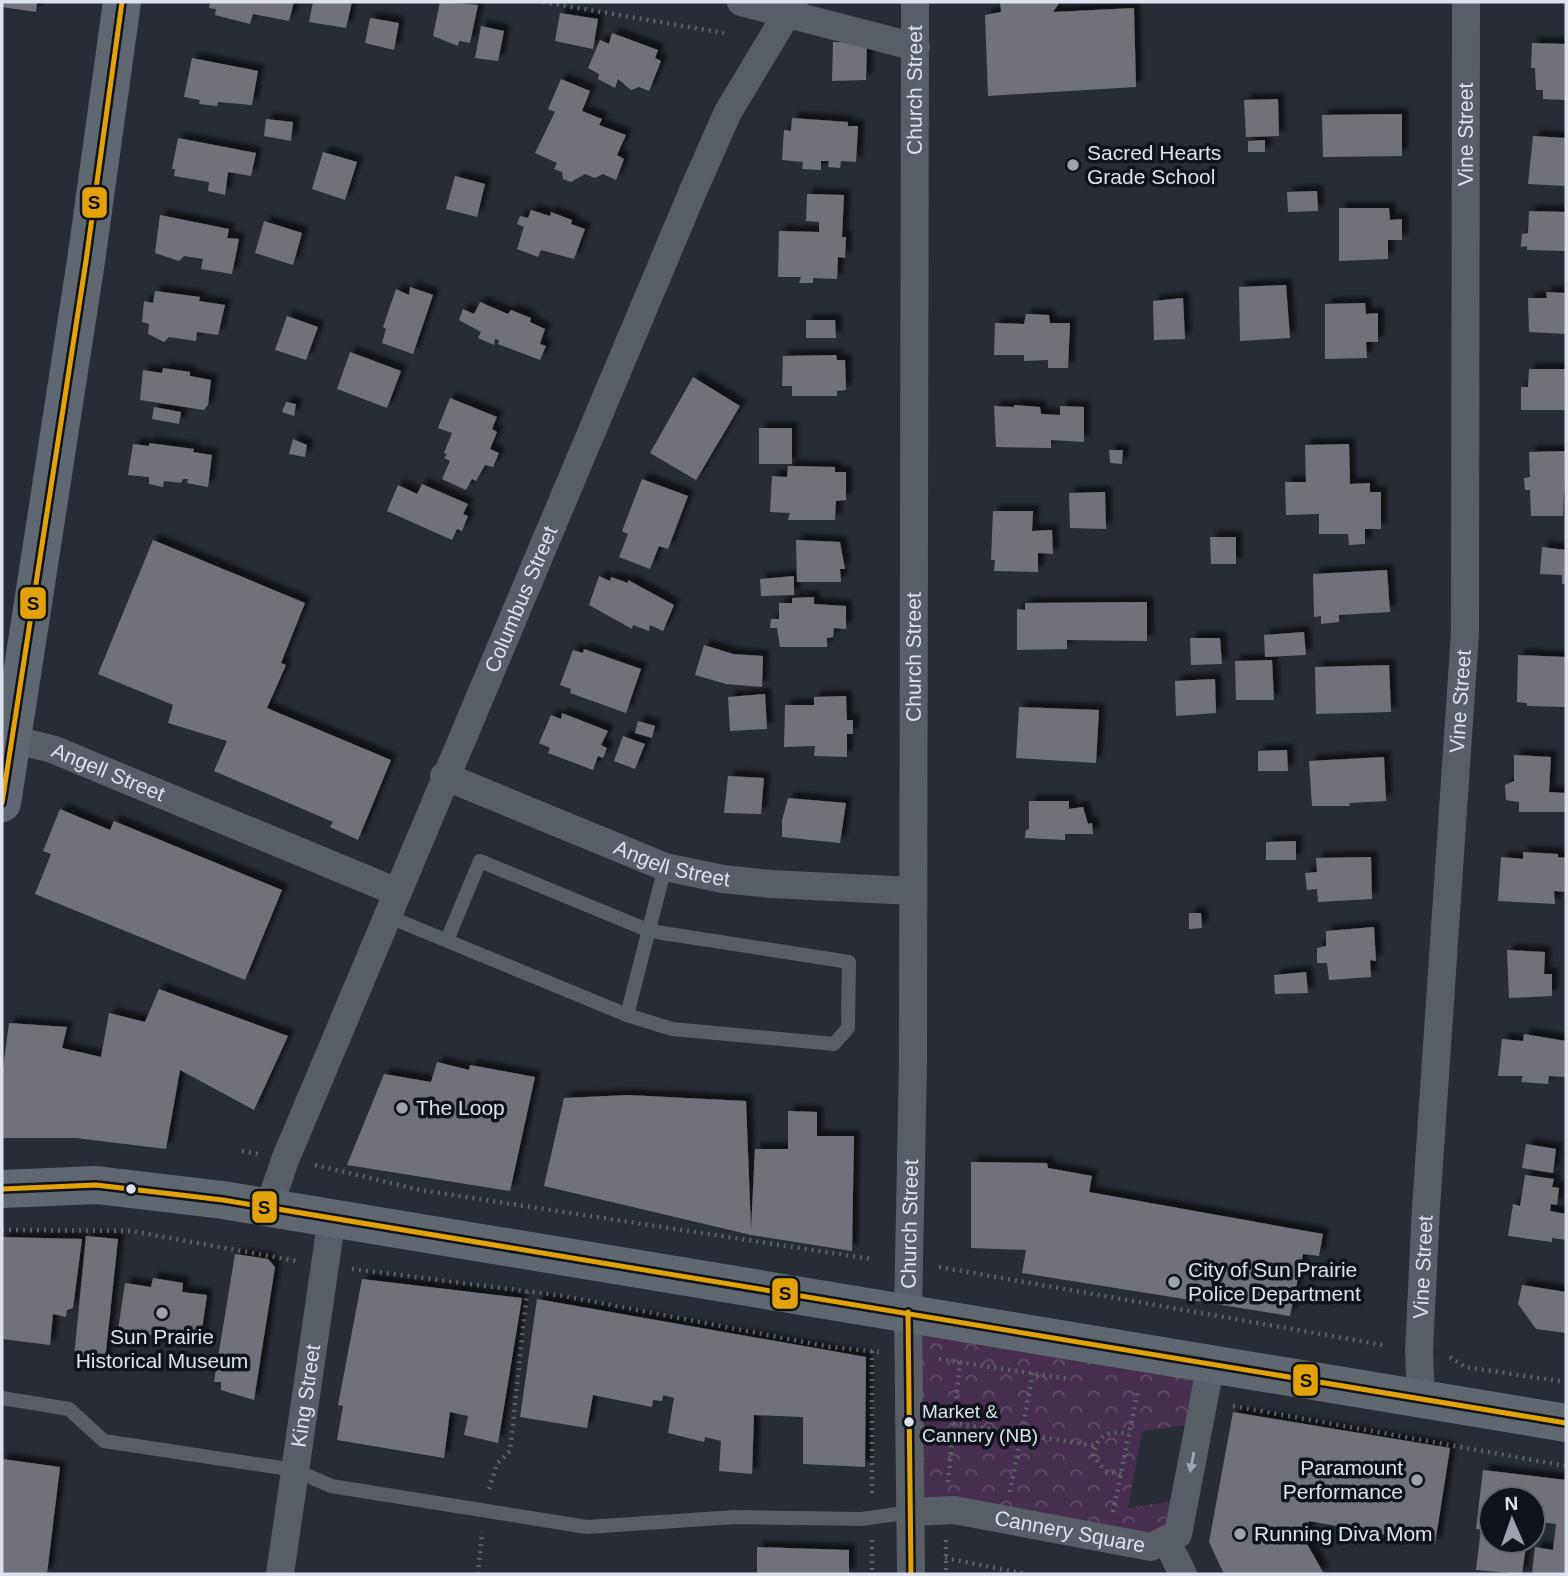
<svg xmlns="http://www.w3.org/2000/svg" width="1568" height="1576" font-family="Helvetica,sans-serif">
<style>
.park{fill:url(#park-crowns)}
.building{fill:#71717a;filter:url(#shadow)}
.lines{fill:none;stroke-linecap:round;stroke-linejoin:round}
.path{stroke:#5b6166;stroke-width:4.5;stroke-dasharray:2 5;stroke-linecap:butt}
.service{stroke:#575e65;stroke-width:14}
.minor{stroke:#575e65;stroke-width:28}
.primary{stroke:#5f6870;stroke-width:38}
.bus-1-casing{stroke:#0f131a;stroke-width:10}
.bus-1{stroke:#e3a20a;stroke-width:5}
.oneway{fill:#a1a7b0}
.poi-dot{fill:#9ea2ad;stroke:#0f131a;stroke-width:2.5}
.bus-dot{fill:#dde2ed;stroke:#0f131a;stroke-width:2.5}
.labels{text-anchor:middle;stroke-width:7;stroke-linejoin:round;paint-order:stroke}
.bus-label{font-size:19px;fill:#dde2ed;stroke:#0f131a;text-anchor:start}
.street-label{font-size:21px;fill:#dde2ed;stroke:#0f131a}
.poi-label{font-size:21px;fill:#dde2ed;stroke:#0f131a;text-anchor:start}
.line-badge{stroke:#0f131a;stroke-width:2.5}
.pale-badge-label{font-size:19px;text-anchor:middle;font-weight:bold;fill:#111}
</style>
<defs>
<pattern id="park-crowns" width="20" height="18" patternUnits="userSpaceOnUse" patternTransform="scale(1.75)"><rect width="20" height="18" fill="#482f51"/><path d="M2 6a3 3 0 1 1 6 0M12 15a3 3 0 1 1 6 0" fill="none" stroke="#624d6a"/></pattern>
<filter id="shadow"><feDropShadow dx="6" dy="-6" stdDeviation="2" flood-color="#0009"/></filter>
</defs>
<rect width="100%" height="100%" fill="#282c35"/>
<polygon class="park" points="908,1312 1211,1363 1199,1423 1142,1431 1128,1508 1185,1499 1151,1547 911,1512"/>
<g class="building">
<polygon points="2,2 37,2 36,12 2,7"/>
<polygon points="210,2 294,2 289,21 253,14 250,24 215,15 216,9 209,8"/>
<polygon points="313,2 352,2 346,28 309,22"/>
<polygon points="440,2 478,5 470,43 459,41 458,46 433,36"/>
<polygon points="1000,2 1060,2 1053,12 1134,8 1136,87 988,96 985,15 1001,12"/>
<polygon points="560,13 598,19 593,49 555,41"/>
<polygon points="370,18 399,23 394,50 365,43"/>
<polygon points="481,26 504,31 498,61 475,58"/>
<polygon points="612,33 658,50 655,58 661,61 649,91 639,87 631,90 618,79 615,88 598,79 599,74 588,68 600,40 609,44"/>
<polygon points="833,42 867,43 866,80 832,81"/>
<polygon points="1532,43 1566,44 1566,100 1543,99 1543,90 1536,90 1535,68 1531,68"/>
<polygon points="192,58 258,71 252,105 218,102 217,106 199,104 200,100 184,97"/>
<polygon points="561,79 590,91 582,111 602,119 599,125 626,135 617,155 624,159 616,180 603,174 595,178 585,174 571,182 563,179 562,172 554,169 557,163 535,153 555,112 548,109"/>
<polygon points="1278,99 1279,136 1246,137 1244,100"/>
<polygon points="1402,114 1402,156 1323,157 1322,115"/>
<polygon points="792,118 848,122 848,126 858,126 856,162 841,161 840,168 828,167 829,161 821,161 821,170 802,169 803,162 782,160 784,130 791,131"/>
<polygon points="266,119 293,122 291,141 264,136"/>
<polygon points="1533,136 1566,138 1566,186 1528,184"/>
<polygon points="178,138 256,153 251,176 228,172 225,195 208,191 209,182 174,176 175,169 172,169"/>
<polygon points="1265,140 1265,152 1248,152 1248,141"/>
<polygon points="323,152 357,162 345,200 312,189"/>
<polygon points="455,176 485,184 477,217 446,209"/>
<polygon points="1317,191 1318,211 1288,212 1287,192"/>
<polygon points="807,194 844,195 842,237 846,237 845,258 838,257 837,279 813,278 813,283 799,283 801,277 778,277 779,231 819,232 819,222 806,221"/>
<polygon points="1339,208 1389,208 1390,220 1402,219 1402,240 1388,240 1388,259 1339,261"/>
<polygon points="531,210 550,216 551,212 572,220 571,224 585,229 574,259 541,250 538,257 517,249 524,227 517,224 520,216 528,218"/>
<polygon points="1529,211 1566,212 1566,251 1527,250 1527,246 1521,247 1522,234 1528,233"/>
<polygon points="160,215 229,229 227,238 239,239 232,274 201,269 203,259 184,256 179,261 155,253"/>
<polygon points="264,221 302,233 293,265 255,253"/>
<polygon points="1286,285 1290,338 1240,341 1239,287"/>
<polygon points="410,287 433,295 413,354 382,343 386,329 383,327 396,289 409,295"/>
<polygon points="155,291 200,297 199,301 225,305 218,335 197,332 196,341 169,337 164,342 148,334 149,324 142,322 144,301 153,303"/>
<polygon points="1546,292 1566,293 1566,334 1529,332 1528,298 1547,298"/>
<polygon points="1183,298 1185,339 1154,340 1153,301"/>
<polygon points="480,302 508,314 511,310 531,318 530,322 545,329 540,344 546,346 540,360 498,344 499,340 495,339 494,345 478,338 481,332 459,320 463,309 474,314"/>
<polygon points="1365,303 1366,314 1378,313 1378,342 1366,342 1367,358 1325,359 1325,304"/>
<polygon points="1026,314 1049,315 1050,323 1070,323 1068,368 1048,368 1048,360 1024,361 1024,355 994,355 995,323 1024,324"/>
<polygon points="287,316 318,327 306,360 275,350"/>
<polygon points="806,320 835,320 836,338 806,338"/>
<polygon points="350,352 401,371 387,408 337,389"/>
<polygon points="836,355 837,360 845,360 846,390 837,391 837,396 792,396 792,386 782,386 783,356"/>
<polygon points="163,368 190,372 190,376 211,380 208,405 204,410 140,400 143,370 162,373"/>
<polygon points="1529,369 1566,369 1566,410 1521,410 1521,387 1528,387"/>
<polygon points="693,377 740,406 696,480 650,453"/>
<polygon points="450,398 497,417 492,429 497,432 490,449 499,453 493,467 485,465 476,481 472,479 466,490 442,479 450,461 444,458 447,454 444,453 452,433 438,428"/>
<polygon points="286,402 296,404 294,416 282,412"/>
<polygon points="1014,405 1040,407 1041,414 1060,415 1060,406 1084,407 1084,442 1051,440 1051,448 996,447 994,406 1014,407"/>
<polygon points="154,407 181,412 179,424 152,419"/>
<rect x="759" y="428" width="33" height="36"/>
<polygon points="293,439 307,445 305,457 289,454"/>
<polygon points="149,443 194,449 193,452 212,455 208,487 187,483 188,479 183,479 181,483 164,481 163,487 149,484 149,477 128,475 133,444 149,446"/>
<polygon points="1349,444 1350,484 1370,483 1370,492 1381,492 1381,529 1365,529 1365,544 1349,545 1348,534 1319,534 1319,514 1286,515 1285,482 1306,482 1305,445"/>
<polygon points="1109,450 1123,450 1122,464 1110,463"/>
<polygon points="1566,451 1563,516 1531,516 1530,490 1525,490 1524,478 1530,477 1529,452"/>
<polygon points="788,466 835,467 835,472 846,472 846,500 836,501 835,520 788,520 790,513 770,512 772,476 787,477"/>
<polygon points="642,479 688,496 668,549 659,546 650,569 619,557 628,534 622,531"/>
<polygon points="422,484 468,504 463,514 468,516 462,531 457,529 452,540 387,511 398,485 417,494"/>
<polygon points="1105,492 1106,529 1070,528 1069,493"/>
<polygon points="993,511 1033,511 1032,531 1052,530 1053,554 1038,553 1038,572 994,571 995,560 991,560"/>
<polygon points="1210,537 1236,537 1236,564 1211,564"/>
<polygon points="153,540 305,603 281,663 286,665 267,708 391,760 358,840 330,827 333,822 214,771 227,741 168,723 173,705 98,674"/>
<polygon points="796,540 840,542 845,569 840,569 841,582 797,582"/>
<polygon points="1542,547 1566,550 1566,584 1562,584 1562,575 1540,574"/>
<polygon points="1387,570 1390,612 1339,615 1339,622 1321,624 1321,616 1314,617 1313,574"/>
<polygon points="599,576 610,581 611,577 628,583 628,580 674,605 663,631 650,625 649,631 633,625 632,629 589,605"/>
<polygon points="794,576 794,595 761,596 760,579"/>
<polygon points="814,597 814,604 846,606 846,629 834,628 833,637 827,638 827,647 780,647 777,628 770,628 771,619 779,619 779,603 792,603 792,598"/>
<polygon points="1147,602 1147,641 1067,640 1067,649 1017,650 1017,609 1025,610 1025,603"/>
<polygon points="1304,632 1306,655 1265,657 1264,635"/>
<polygon points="1190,638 1220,638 1222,664 1191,665"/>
<polygon points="704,645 733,654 763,656 762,687 726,684 695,675"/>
<polygon points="584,649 641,669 626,713 570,693 571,689 560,685 573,650 583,653"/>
<polygon points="1518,655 1566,657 1566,707 1527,706 1527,703 1517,702"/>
<polygon points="1272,660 1274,700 1236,700 1235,661"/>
<polygon points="1389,665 1391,712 1316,714 1315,667"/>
<polygon points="1215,679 1216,713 1176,716 1175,681"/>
<polygon points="765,694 767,729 730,731 728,697"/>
<polygon points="846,696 847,720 853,720 853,734 847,734 847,757 814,756 815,746 784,747 785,705 814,705 814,697"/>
<polygon points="1019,707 1099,710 1096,763 1016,758"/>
<polygon points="562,713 608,731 601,745 607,748 603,758 598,756 593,770 548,753 550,748 539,743 551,715 561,719"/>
<polygon points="638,721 655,726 652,738 635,733"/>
<polygon points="623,736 645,744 635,769 614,761"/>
<polygon points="1287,750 1288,771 1258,771 1258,751"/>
<polygon points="1514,755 1551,757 1549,792 1566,793 1566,812 1519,812 1519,802 1506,800 1505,785 1514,781"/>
<polygon points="1384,757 1386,801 1349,803 1350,806 1312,806 1309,761"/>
<polygon points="728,776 764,778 761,814 724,813"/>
<polygon points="788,798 846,803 840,843 782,837 782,820"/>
<polygon points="1029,801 1069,801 1069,809 1083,807 1088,824 1092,823 1093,834 1065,834 1065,840 1025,838 1026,830 1029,829"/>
<polygon points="60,809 110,830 114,821 282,890 245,980 35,894 51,854 43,851"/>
<polygon points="1296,841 1296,860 1266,860 1266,842"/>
<polygon points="1523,852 1558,854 1558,857 1566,858 1566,892 1554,891 1555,904 1498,901 1501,857 1523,859"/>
<polygon points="1371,857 1372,899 1318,902 1317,889 1307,890 1305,873 1317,872 1316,858"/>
<polygon points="1189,913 1201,913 1202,928 1189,929"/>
<polygon points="1374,927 1376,961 1370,960 1371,977 1329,980 1327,963 1317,963 1317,948 1326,946 1326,931"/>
<polygon points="1507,950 1545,952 1544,974 1552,974 1552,996 1509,998"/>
<polygon points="1306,972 1308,993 1275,994 1274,975"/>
<polygon points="159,989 288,1036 254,1110 180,1070 166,1149 76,1138 2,1138 2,1077 9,1023 67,1027 62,1048 101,1057 109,1013 145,1022"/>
<polygon points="1524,1034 1566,1041 1566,1077 1549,1076 1548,1084 1521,1082 1523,1076 1498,1076 1502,1039 1523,1041"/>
<polygon points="437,1062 469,1070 470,1065 535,1077 510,1191 347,1165 384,1074 431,1082"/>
<polygon points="628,1095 746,1101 751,1230 755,1149 788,1149 788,1111 817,1112 817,1136 854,1136 852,1251 751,1235 544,1186 564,1098"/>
<polygon points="1526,1144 1556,1149 1553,1173 1522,1168"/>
<polygon points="971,1162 1047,1163 1048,1168 1092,1176 1089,1192 1323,1234 1319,1256 1303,1254 1290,1316 1022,1273 1026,1250 971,1248"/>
<polygon points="1525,1175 1554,1179 1552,1187 1559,1188 1557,1205 1551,1204 1550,1211 1566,1214 1566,1240 1552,1238 1552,1242 1508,1236 1513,1204 1520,1206"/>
<polygon points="86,1236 118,1239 105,1361 74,1357"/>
<polygon points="2,1237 82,1239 73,1308 67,1310 66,1317 53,1314 50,1345 2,1339"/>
<polygon points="235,1254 268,1259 275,1267 254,1400 221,1390 221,1382 214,1382"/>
<polygon points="153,1278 183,1283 182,1292 207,1295 200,1343 118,1330 125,1283 151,1287"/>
<polygon points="362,1279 522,1298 498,1443 464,1435 468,1416 450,1412 444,1458 337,1440 343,1406 338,1405"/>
<polygon points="1522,1285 1566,1292 1566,1333 1536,1329 1518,1304"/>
<polygon points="537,1299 866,1357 865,1467 803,1464 803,1417 754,1415 752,1474 719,1471 721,1441 705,1437 704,1442 668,1433 674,1398 663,1395 662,1401 653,1400 652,1407 593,1395 587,1428 520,1417"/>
<polygon points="1233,1412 1450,1448 1435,1544 1309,1521 1306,1542 1324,1574 1224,1574 1209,1542"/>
<polygon points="2,1459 60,1467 47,1574 2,1574"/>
<polygon points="1483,1470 1566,1480 1566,1574 1532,1574 1535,1547 1553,1550 1556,1524 1533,1521 1533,1499 1491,1499 1491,1541 1526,1546 1522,1574 1476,1570 1481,1529 1476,1529"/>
<polygon points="757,1547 849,1550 849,1574 757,1574"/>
</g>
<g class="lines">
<g class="path">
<polyline points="543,2 724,33"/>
<polyline points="242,1151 258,1154"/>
<polyline points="315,1165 420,1190 872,1259"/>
<polyline points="2,1230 131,1231 297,1261"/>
<polyline points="939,1267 1383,1345"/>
<polyline points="352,1269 564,1296 830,1347 879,1352"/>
<polyline points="872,1351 872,1496"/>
<polyline points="1450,1357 1465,1367 1566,1382"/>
<polyline points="939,1359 1069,1379"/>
<polyline points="1233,1406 1566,1466"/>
<polyline points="953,1423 1095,1446"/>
<path d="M1121,1474L1105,1471L1093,1455C1098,1434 1109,1430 1129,1434"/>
<polyline points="948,1482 960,1361"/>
<polyline points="489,1489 497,1464 510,1451 527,1291"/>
<polyline points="1010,1492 1033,1373"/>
<polyline points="1113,1512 1138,1390"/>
<polyline points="872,1540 872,1574"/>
<polyline points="946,1540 946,1574"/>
<polyline points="945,1558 1026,1574"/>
<polyline points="478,1574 482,1532"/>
</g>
<g class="service">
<polyline points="387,916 627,1015 672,1029 834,1044 848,1028 849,962 650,931 480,861 447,940"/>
<polyline points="627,1015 665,867"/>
<polyline points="2,1398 69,1409 104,1441 295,1470 331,1486 587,1527 735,1517 862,1519 911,1512"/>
</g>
<g class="minor">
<polyline points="741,2 916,47"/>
<path id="s1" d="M11,739L52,749L397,892"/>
<path id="s2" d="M444,776L665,867L723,879L771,884L913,891"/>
<path id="s3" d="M269,1207L285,1160L693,191L728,112L794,2"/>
<path id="s4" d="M1421,1398L1419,1351L1426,1208L1465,633L1466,2"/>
<path id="s5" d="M911,1512L954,1510L1151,1547L1178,1534L1211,1363"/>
<polyline points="1166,1540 1183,1574"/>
<path id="s6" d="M280,1574L332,1217"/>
<path id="s7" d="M911,1574L908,1312L913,1060L915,2"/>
</g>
<g class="primary">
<polyline points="2,803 86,261 122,2"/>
<polyline points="2,1189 96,1185 223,1200 1566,1423"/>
</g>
<defs>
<g id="bus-1">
<polyline points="2,803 86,261 122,2"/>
<polyline points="2,1189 96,1185 223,1200 1566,1423"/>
<polyline points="908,1312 911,1574"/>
</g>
</defs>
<use href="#bus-1" class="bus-1-casing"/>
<use href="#bus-1" class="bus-1"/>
</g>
<defs><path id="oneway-solid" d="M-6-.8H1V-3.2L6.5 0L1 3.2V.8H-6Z" transform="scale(1.75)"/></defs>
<use class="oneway" href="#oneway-solid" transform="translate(1192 1462) rotate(101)"/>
<g class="poi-dot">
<circle cx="1073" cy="165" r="7"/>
<circle cx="402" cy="1108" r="7"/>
<circle cx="1174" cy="1282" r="7"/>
<circle cx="162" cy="1313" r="7"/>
<circle cx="1417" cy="1480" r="7"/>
<circle cx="1240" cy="1534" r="7"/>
</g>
<g class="bus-dot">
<circle cx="131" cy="1189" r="6"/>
<circle cx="909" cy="1422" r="6"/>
</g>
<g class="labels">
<g class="bus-label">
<text x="922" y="1418">Market &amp;<tspan x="922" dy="24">Cannery (NB)</tspan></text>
</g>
<g class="street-label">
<text dy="7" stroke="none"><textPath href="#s7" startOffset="1484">Church Street</textPath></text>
<text dy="7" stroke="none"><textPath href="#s4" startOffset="1265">Vine Street</textPath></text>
<text dy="7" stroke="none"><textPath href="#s3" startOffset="658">Columbus Street</textPath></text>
<text dy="7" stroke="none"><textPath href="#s7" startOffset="917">Church Street</textPath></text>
<text dy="7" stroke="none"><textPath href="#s4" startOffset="698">Vine Street</textPath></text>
<text dy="7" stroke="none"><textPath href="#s1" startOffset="103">Angell Street</textPath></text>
<text dy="7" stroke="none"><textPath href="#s2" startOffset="245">Angell Street</textPath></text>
<text dy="7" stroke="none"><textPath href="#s7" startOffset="350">Church Street</textPath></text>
<text dy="7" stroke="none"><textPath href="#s4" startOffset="131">Vine Street</textPath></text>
<text dy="7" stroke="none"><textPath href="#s6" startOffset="180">King Street</textPath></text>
<text dy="7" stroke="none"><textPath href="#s5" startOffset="161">Cannery Square</textPath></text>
</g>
<g class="poi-label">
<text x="1087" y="160">Sacred Hearts<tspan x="1087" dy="24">Grade School</tspan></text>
<text x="416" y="1115">The Loop</text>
<text x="1188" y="1277">City of Sun Prairie<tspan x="1188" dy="24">Police Department</tspan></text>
<text x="162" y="1344" text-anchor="middle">Sun Prairie<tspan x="162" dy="24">Historical Museum</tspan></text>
<text x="1403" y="1475" text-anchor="end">Paramount<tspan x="1403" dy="24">Performance</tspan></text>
<text x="1254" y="1541">Running Diva Mom</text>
</g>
</g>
<g class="line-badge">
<rect x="81" y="186" width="27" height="33" rx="7" fill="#e3a20a"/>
<rect x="19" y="586" width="28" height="34" rx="7" fill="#e3a20a"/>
<rect x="251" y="1190" width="27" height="34" rx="7" fill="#e3a20a"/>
<rect x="771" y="1277" width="28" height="33" rx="7" fill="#e3a20a"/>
<rect x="1292" y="1363" width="27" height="34" rx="7" fill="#e3a20a"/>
</g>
<g class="pale-badge-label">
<text x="94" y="209">S</text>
<text x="33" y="610">S</text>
<text x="264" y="1214">S</text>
<text x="785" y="1300">S</text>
<text x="1306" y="1387">S</text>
</g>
<rect width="1568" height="1576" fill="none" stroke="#dde2ed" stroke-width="7"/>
<g transform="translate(1512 1520) rotate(358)"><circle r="33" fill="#0f131a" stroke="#61666e" stroke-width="2"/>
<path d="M0-5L12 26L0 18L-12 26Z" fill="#9ea2ad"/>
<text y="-10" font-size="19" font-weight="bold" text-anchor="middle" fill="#dde2ed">N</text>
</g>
</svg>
